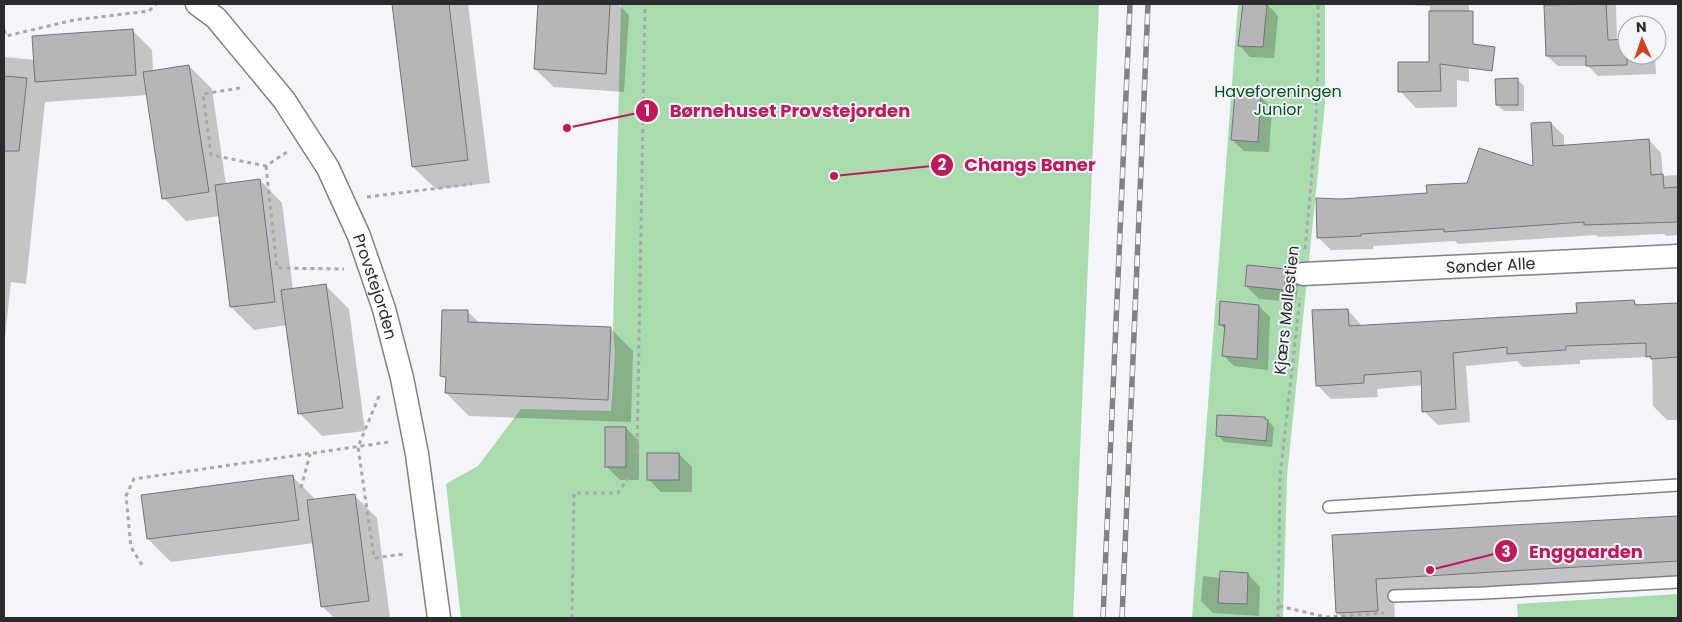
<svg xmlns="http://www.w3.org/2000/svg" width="1682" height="622" font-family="Poppins,sans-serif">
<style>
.green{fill:#a8dbad}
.shadow{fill:#0003}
.building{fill:#b6b6b9;stroke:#737376}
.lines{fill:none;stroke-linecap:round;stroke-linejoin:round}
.service-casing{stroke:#818285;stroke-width:14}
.minor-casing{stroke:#818285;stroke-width:25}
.path{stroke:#a7a8aa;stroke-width:3;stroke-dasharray:4 4;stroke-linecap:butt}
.service{stroke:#fff;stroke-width:11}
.minor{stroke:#fff;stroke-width:22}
.rail-casing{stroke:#818284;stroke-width:5.5}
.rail{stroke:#f4f5f8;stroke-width:4;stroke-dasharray:11;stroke-linecap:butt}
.labels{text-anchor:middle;stroke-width:4;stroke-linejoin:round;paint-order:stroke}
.park-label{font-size:16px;fill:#00531a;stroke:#f4f5f8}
.street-label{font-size:16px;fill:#2a2b2c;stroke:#f4f5f8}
.leader{fill:none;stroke:#c2185b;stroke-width:2}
.callout-dot{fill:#c2185b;stroke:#f4f5f8;stroke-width:2}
.mark-label{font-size:15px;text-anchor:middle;font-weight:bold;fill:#fff}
.callout-label{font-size:18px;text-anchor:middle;font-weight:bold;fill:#c2185b;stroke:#f4f5f8;stroke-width:4;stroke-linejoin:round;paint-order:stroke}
</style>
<rect width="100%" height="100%" fill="#f4f5f8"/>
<g class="green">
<polygon points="621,4 1099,4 1073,618 461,618 446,484 478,466 521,409 611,411 615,353 613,327"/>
<polygon points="1238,4 1325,4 1325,103 1287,476 1283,618 1192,618"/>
<polygon points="1678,594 1678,618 1518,618 1517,604"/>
</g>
<g class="shadow">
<polygon points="393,4 468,4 490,183 436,189 413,167"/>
<polygon points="539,4 618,4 629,15 624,92 554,87 535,69"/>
<polygon points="1244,4 1267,4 1278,16 1274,58 1250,57 1239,45"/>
<polygon points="1387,4 1469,4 1469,82 1457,80 1457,107 1416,108 1400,91 1430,63 1430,6"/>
<polygon points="1578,4 1616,4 1617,41 1627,41 1627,55 1655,55 1656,74 1598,76 1588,66 1558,66 1547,56"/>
<polygon points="132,30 152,50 153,71 189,66 212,89 226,185 260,180 282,203 293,290 326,286 349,309 365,431 322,436 299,413 287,325 254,330 231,307 220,216 186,221 164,198 148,95 45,102 26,284 11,282 4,346 4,57 35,60"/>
<polygon points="1517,79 1524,86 1524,111 1504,111 1497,105"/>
<polygon points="1261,97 1272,108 1269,152 1244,151 1232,140"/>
<polygon points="1551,123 1564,136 1564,146 1649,140 1661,153 1663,176 1678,175 1678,235 1666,236 1664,234 1598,237 1596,235 1458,244 1455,241 1373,246 1373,249 1331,250 1318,237 1341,200 1428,195 1534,168"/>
<polygon points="1285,271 1298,284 1296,302 1259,299 1246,286"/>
<polygon points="1634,301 1639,306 1678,304 1678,420 1667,420 1653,406 1652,360 1648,357 1580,360 1580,364 1523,367 1517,361 1466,366 1470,422 1438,425 1424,411 1423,385 1377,389 1378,397 1331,399 1317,385 1348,310 1362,326 1578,315"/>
<polygon points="1259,306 1270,317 1268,370 1234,366 1223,355 1226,330 1220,324"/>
<polygon points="468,312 480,323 610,328 633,351 631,422 469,416 446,393 447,381 441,375"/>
<polygon points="1265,418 1274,427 1272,447 1224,442 1218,435"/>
<polygon points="626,428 639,441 639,480 620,480 607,467"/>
<polygon points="679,454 692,467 692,492 661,492 648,479"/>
<polygon points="293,477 316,500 354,495 377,518 390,618 334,618 323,607 314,543 171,562 148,539"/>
<polygon points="1678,517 1678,581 1394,597 1395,618 1343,618 1337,613 1333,536"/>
<polygon points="1248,574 1260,587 1259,616 1213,613 1201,601 1203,576 1220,578"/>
</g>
<g class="building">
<polygon points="392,4 449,4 468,160 412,167"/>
<polygon points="538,4 610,4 606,74 534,69"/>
<polygon points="1243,4 1267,4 1263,47 1238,46"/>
<polygon points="1606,4 1608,40 1627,39 1627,65 1586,66 1586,56 1546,56 1544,5"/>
<polygon points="1429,11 1473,11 1473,44 1495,47 1492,71 1440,64 1441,91 1398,92 1398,62 1429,62"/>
<polygon points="133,29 136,75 35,82 32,36"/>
<polygon points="189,65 209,192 162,199 143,72"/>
<polygon points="4,76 27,78 19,151 4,151"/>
<polygon points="1518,78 1518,105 1496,105 1495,79"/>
<polygon points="1235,95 1261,95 1258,142 1231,140"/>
<polygon points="1551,122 1553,146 1649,139 1651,175 1663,174 1664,188 1678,187 1678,222 1584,225 1584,222 1444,232 1444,229 1361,234 1361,236 1317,238 1316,198 1341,199 1427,193 1426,185 1467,183 1479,148 1533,166 1531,123"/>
<polygon points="260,179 275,302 230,307 215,185"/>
<polygon points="1247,265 1286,269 1284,290 1245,286"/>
<polygon points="326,284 343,408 298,414 281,290"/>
<polygon points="1634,300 1635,305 1678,303 1678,357 1651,359 1651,356 1646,357 1646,343 1566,346 1566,350 1507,354 1507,347 1453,353 1456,409 1422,412 1421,371 1364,375 1364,383 1316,386 1312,310 1348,309 1349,326 1577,313 1576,303"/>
<polygon points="1220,301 1259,305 1257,359 1222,356 1225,325 1219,325"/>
<polygon points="442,310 468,310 468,322 611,327 608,400 445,393 446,377 440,376"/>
<polygon points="1217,415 1265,417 1265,419 1268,420 1266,441 1216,436"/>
<rect x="605" y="427" width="21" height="40"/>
<rect x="647" y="453" width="32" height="27"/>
<polygon points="293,475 299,520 147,539 141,495"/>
<polygon points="355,494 369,601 321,607 307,500"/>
<polygon points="1678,516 1678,561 1376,579 1378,611 1336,613 1332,535"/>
<polygon points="1220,571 1248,573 1247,604 1218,603"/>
</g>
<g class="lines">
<defs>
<g id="service">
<polyline points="1329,507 1678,485"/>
<polyline points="1394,596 1484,593 1678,582"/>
</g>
<g id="minor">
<path id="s1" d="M197,4L216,18L284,100L328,168L359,236L384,309L402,378L417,454L439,618"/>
<path id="s2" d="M1303,274L1678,256"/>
</g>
</defs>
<use href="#service" class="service-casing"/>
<use href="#minor" class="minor-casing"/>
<g class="path">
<polyline points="4,30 6,36 74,20 149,11 156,4"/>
<polyline points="240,88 203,94 211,155 266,166 287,152"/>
<polyline points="266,166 277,268 344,269"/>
<polyline points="367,197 472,184"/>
<path d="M1305,249C1313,167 1320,86 1318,4"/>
<polyline points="379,396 358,447 374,558 405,554"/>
<polyline points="637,453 645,4"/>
<polyline points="301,488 310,454"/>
<polyline points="142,565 131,547 126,496 134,479 389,442"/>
<polyline points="1279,606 1326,617 1384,613"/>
<polyline points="572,618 574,493 618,493 636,467"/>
<polyline points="1278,618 1280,477 1300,298"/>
</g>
<use href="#service" class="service"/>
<use href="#minor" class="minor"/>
<defs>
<g id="rail">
<polyline points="1103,618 1130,4"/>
<polyline points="1122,618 1148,4"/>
</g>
</defs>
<use href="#rail" class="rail-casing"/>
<use href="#rail" class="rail"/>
</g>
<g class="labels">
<g class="park-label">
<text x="1278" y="97">Haveforeningen<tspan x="1278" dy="18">Junior</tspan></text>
</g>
<g class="street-label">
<text dy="6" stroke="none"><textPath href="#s2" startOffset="188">Sønder Alle</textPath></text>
<text dy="6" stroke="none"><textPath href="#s1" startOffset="339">Provstejorden</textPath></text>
<text transform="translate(1286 310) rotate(-84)" y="6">Kjærs Møllestien</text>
</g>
</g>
<path class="leader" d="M567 128L647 111M834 176L942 165M1430 570L1506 551"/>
<g class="callout-dot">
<circle cx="567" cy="128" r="5"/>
<circle cx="834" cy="176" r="5"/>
<circle cx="1430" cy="570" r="5"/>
<circle cx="647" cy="111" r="12"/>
<circle cx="942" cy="165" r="12"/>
<circle cx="1506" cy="551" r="12"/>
</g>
<g class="mark-label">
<text x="647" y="116">1</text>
<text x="942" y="170">2</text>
<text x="1506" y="557">3</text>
</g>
<g class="callout-label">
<text x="790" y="117">Børnehuset Provstejorden</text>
<text x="1030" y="171">Changs Baner</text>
<text x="1586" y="558">Enggaarden</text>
</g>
<rect width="1682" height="622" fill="none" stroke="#2a2b2c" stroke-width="10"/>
<g transform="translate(1642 40) rotate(357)"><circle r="24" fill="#f4f5f8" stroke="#a3a4a6"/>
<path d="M0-4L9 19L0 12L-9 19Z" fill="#cd441e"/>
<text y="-8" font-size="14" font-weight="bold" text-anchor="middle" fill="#2a2b2c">N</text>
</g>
</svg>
